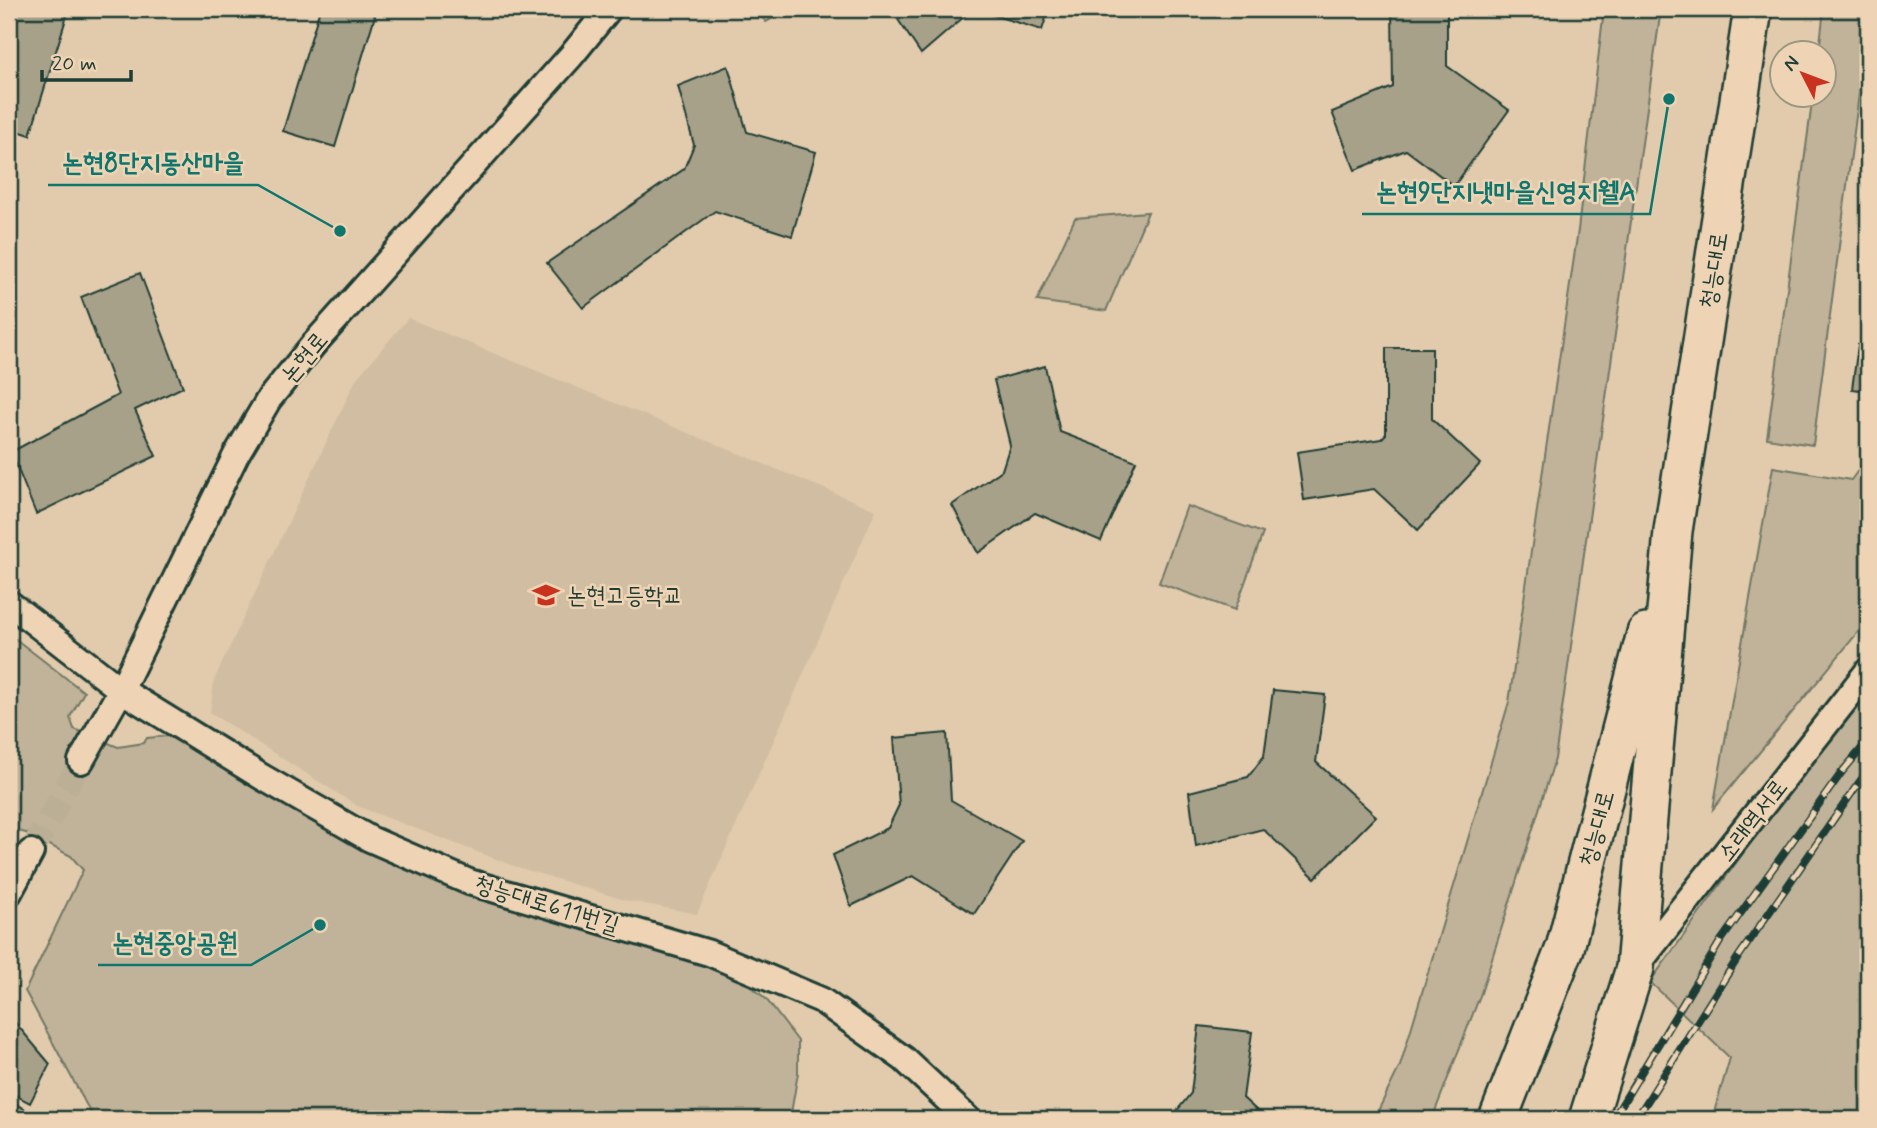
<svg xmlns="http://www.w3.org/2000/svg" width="1877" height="1128" font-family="Mynerve,'Poor Story',sans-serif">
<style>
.built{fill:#d1bea2}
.green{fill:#c1b399;stroke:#707866;stroke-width:2}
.building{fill:#a8a18a;stroke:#1f3d34;stroke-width:2}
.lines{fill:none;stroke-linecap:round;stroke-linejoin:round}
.street-tunnel{stroke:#bbaf95;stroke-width:24;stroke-dasharray:24 12;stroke-linecap:butt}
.street-casing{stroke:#1f3d34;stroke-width:30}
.secondary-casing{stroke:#1f3d34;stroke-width:42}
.street{stroke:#eed4b5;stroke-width:24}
.secondary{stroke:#eed4b5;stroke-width:37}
.rail-casing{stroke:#1f3d34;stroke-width:8}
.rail{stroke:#eed4b5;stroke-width:5;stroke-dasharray:16;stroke-linecap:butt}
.labels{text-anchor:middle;stroke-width:5;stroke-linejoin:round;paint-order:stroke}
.street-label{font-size:24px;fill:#1f3d34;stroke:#eed4b5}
.poi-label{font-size:24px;fill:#1f3d34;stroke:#eed4b5;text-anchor:start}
.leader{fill:none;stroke:#0f766e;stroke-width:2.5}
.callout-dot{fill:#0f766e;stroke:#eed4b5;stroke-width:2.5}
.callout-label{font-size:26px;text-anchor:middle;font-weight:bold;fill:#0f766e;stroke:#eed4b5;stroke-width:5;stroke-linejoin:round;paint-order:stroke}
</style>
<rect width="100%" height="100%" fill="#e2cbad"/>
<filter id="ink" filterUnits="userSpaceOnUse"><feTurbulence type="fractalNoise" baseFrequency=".0143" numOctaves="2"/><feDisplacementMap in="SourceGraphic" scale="14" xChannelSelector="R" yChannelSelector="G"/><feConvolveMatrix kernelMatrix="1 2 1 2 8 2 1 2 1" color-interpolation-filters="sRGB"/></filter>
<g filter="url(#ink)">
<polygon class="built" points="408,318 876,510 697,914 624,900 514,866 359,807 210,713 214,680 356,379"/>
<g class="green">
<polygon points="755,9 790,9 766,22"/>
<polygon points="1604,9 1661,9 1555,759 1481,993 1432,1119 1374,1119 1400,1066 1509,702 1578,230"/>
<polygon points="1824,9 1868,9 1868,25 1813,445 1767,438 1813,95 1825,94 1825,52 1819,52"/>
<polygon points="1148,212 1106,311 1037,301 1075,218"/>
<polygon points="1868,457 1868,620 1713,809 1773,467 1851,480"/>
<polygon points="1187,506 1263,533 1235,610 1159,583"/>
<polygon points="9,634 84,692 70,717 74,729 118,747 144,743 147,738 168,736 365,849 738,975 766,999 798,1041 798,1073 790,1119 94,1119 25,991 83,870 71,856 26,833 9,829"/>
<polygon points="1868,694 1868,1119 1712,1119 1730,1058 1650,982 1770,816"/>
</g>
<g class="building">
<polygon points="12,9 69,9 30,135 9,128 9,21"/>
<polygon points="320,9 377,9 335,147 283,131"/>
<polygon points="891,9 1049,9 1042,30 973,9 921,54"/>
<polygon points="1392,9 1447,9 1447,66 1509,110 1454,186 1406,150 1355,170 1332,112 1393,87"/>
<polygon points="728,66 747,132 816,152 792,236 715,211 583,308 547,263 684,169 694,145 678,86"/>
<polygon points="140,273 183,387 135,410 156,456 36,514 11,452 118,395 81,297"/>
<polygon points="1868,279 1868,323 1862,323"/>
<polygon points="1858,345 1868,347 1868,391 1852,389"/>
<polygon points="1386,348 1432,348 1432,419 1480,464 1418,530 1374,489 1304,500 1297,452 1381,439 1386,434"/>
<polygon points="1045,366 1060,432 1136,461 1101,541 1035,513 978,553 952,505 1002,470 1010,445 994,380"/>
<polygon points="1273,690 1325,695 1316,762 1376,816 1315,878 1263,829 1196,846 1189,792 1248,777 1264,756"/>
<polygon points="947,733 951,800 1022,841 974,914 913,876 851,906 833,855 888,828 899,805 894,738"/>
<polygon points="9,1017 13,1020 50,1064 30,1103 9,1092"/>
<polygon points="1199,1026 1252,1032 1243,1098 1266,1119 1151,1119 1175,1113 1191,1093"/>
<polygon points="9,1100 33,1114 30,1119 9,1119"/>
</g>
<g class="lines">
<polyline class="street-tunnel" points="31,852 81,761"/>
<defs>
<g id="street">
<polyline points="9,603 121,690 262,777 370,839 469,882 709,953 821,1000 904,1059 968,1119"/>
<polyline points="81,761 121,690 236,455 269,399 313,345 571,56 609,9"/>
<polyline points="9,893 31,852"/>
<polyline points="1635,968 1868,671"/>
</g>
<g id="secondary">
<polyline points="1498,1119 1565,948 1646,633"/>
<polyline points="1588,1119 1635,968 1673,531 1753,9"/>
</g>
</defs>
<use href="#street" class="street-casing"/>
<use href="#secondary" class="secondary-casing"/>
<use href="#street" class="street"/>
<use href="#secondary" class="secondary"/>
<defs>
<g id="rail">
<polyline points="1613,1119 1720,942 1842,772 1868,741"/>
<polyline points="1636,1119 1739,956 1858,784 1868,771"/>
</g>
</defs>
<use href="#rail" class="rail-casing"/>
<use href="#rail" class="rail"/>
</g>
</g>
<defs>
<symbol id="school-bare" viewBox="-9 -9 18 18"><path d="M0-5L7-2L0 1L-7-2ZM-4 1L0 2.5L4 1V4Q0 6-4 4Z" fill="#c8321e" stroke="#eed4b5" stroke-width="2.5" paint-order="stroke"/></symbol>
</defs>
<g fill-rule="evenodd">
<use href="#school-bare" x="527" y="576" width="38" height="38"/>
</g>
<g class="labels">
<g class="street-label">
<text transform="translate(1713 270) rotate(-81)" y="8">청능대로</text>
<text transform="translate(304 357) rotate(-50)" y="8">논현로</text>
<text transform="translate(1752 820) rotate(-52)" y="8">소래역서로</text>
<text transform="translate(1596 828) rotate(-75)" y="8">청능대로</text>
<text transform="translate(547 904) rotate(17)" y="8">청능대로611번길</text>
</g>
<g class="poi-label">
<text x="567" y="603">논현고등학교</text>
</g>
</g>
<path class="leader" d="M340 231L258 185H48M1669 99L1650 214H1362M320 925L251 965H98"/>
<g class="callout-dot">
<circle cx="340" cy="231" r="7"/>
<circle cx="1669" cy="99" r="7"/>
<circle cx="320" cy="925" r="7"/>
</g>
<g class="callout-label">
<text x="153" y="171">논현8단지동산마을</text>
<text x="1506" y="200">논현9단지냇마을신영지웰A</text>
<text x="175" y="951">논현중앙공원</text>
</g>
<rect width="1877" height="1128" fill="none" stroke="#eed4b5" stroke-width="35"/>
<rect x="18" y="18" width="1842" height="1093" fill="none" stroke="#1f3d34" stroke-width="2.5" filter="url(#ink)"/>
<g transform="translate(1803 74) rotate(312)"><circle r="33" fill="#eed4b5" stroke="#9b9881" stroke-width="2"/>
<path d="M0-5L12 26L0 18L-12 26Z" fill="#c8321e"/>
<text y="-10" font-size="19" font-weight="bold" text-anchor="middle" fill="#1f3d34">N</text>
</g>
<path d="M42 70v10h89v-10" fill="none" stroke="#1f3d34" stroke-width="3.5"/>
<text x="52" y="70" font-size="21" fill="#1f3d34" stroke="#eed4b5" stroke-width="5" paint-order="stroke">20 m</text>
</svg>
